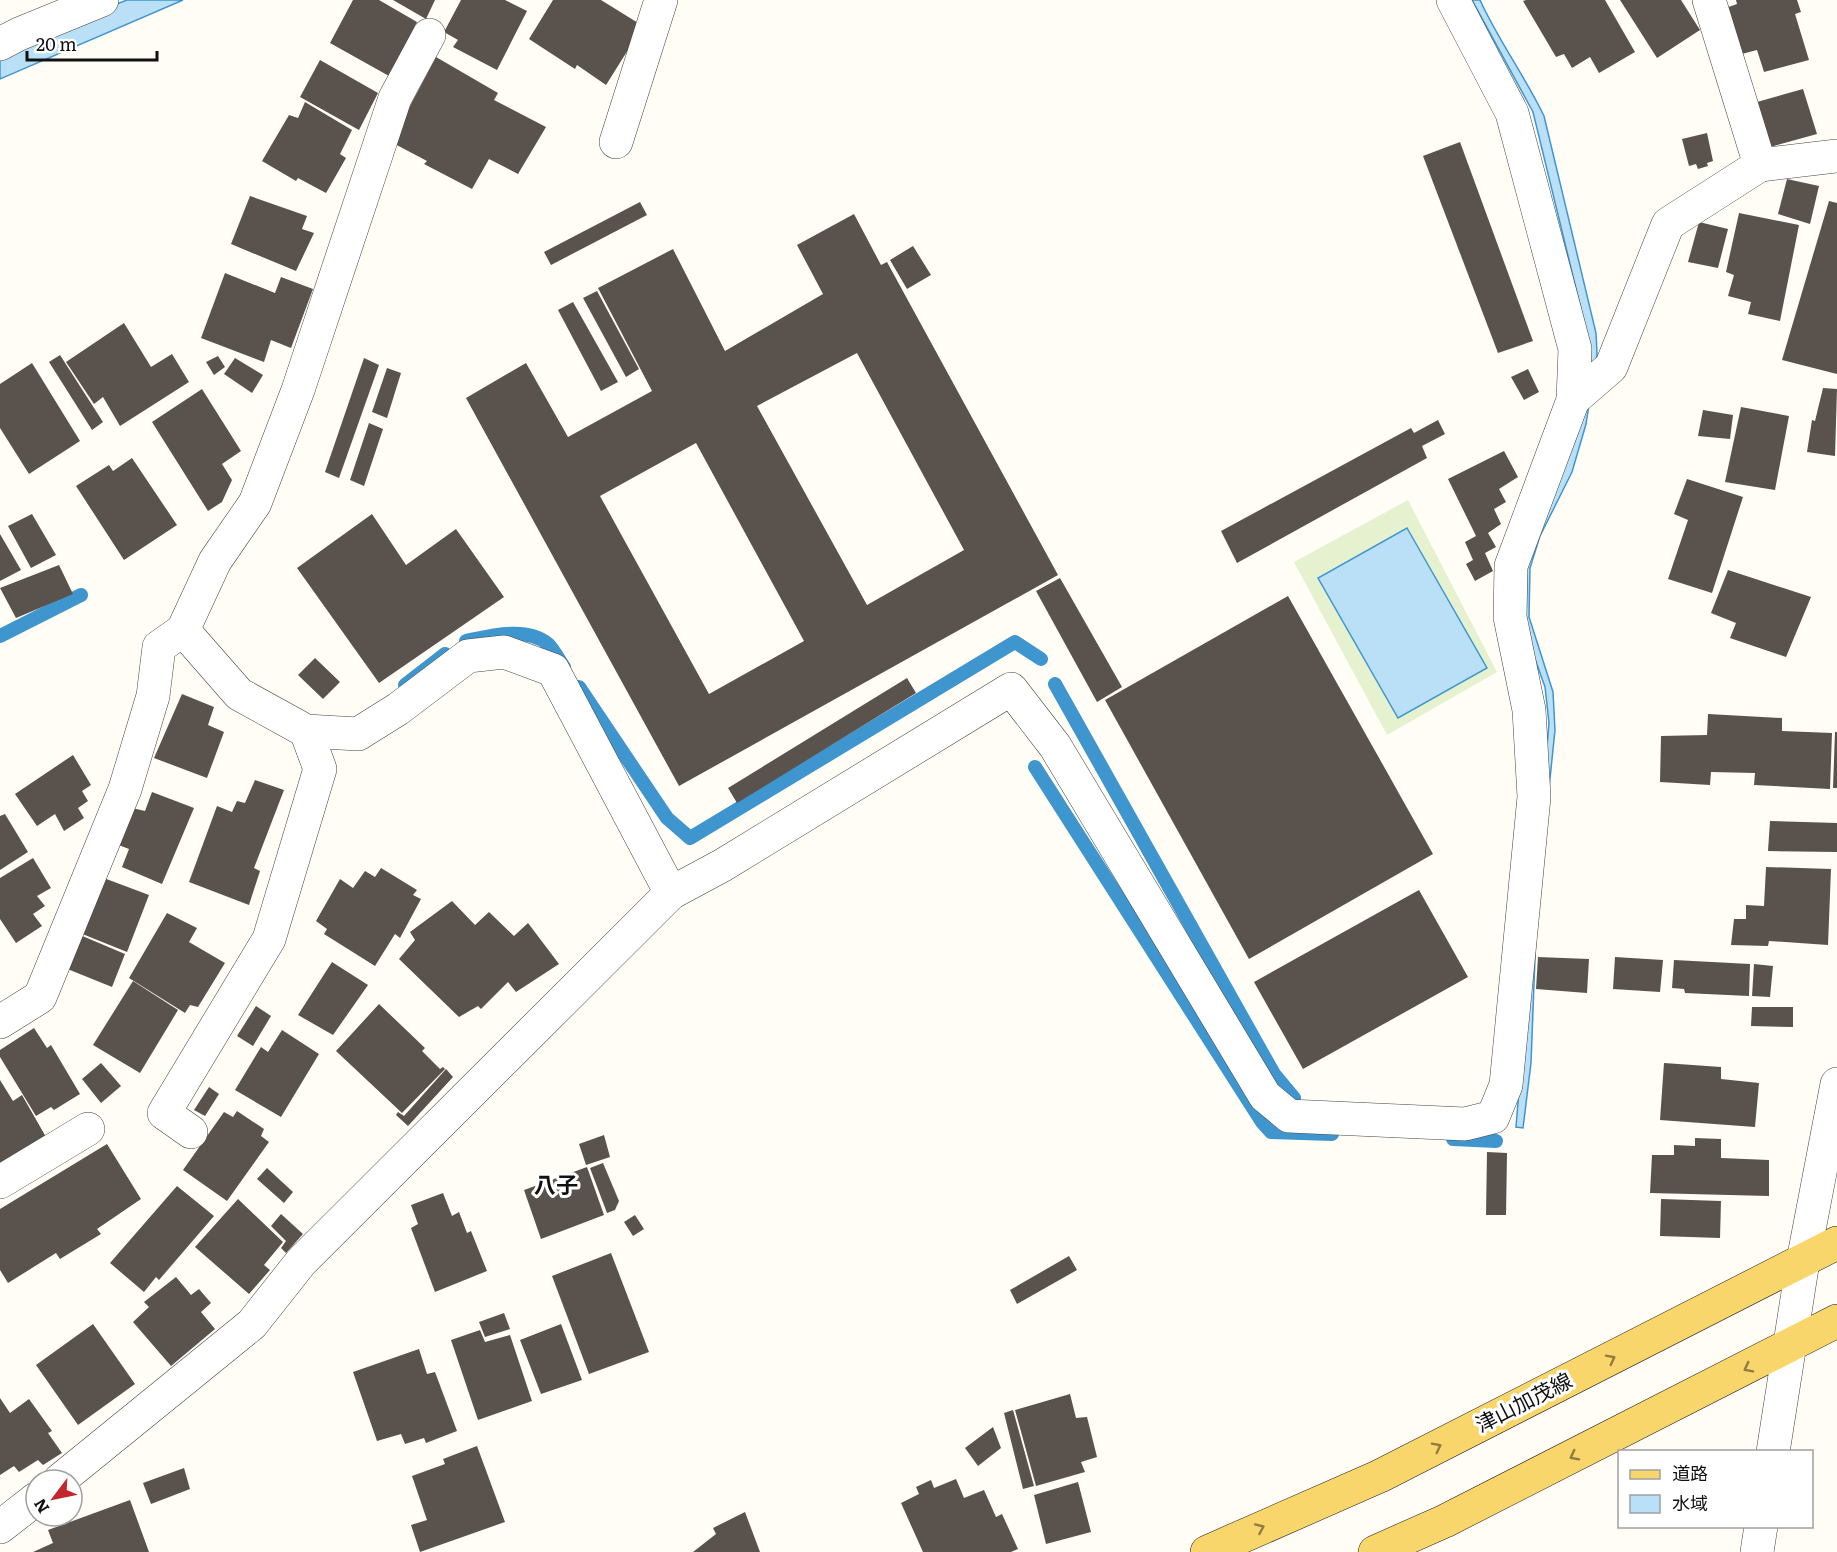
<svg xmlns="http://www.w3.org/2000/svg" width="1837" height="1552" font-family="Literata,'Noto Sans JP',serif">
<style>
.pitch{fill:#e6f2cf}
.water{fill:#b9e0f7;stroke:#3f96cf;stroke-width:1.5}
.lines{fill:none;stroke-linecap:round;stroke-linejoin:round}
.stream{stroke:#3f96cf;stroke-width:14}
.building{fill:#5a524d;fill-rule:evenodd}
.minor-casing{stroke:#444;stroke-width:34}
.primary-casing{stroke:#222;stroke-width:34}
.minor{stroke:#fff;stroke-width:33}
.primary{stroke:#f9d66b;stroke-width:33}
.oneway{stroke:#917d42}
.labels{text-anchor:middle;stroke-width:6;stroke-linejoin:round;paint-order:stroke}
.street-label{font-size:21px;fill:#111;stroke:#fff}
.neighbourhood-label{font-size:22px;font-weight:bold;fill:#111;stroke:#fff}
</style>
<rect width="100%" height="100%" fill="#fffdf5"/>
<polygon class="pitch" points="1408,500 1497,672 1387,735 1294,562"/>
<g class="water">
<polygon points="127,0 183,0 0,79 0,55 22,40"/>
<path d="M1472,0H1480C1498,40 1525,76 1544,116L1596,333L1597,354L1586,424L1572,472L1540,536L1530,568L1529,617L1553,692L1555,730L1537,905L1531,1063L1523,1128L1516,1127L1549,723L1545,687L1526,634L1527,558L1575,440L1591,350L1533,112Z"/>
<polygon points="1407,528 1487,668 1398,718 1318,578"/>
</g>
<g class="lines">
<g class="stream">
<polyline points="0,636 81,595"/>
<path d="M466,641C490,636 527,626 548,644C554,650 559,660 564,667"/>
<polyline points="1055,684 1274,1074 1294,1098"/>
<polyline points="405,685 445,654"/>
<polyline points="579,687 667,818 690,838 1015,642 1041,659"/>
<polyline points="1035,767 1262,1122 1271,1132 1332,1134"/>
<polyline points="1453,1139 1496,1141"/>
</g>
</g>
<g class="building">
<polygon points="353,0 379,0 417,22 389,76 330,43"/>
<polygon points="393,0 435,0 426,19"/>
<polygon points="461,0 505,0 527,11 497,70 453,47 458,40 444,32"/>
<polygon points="553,0 601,0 643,26 606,85 577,65 575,69 529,39"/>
<polygon points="1526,0 1605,0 1635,52 1599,73 1590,57 1572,68 1564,54 1556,57 1523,1"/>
<polygon points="1620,0 1681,0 1700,30 1657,58"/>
<polygon points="1736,0 1797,0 1801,12 1795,14 1809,60 1764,72 1757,50 1738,55 1723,9 1737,4"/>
<polygon points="436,57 498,93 494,100 546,127 518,174 489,159 472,189 424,164 427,161 391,142"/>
<polygon points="320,60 378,93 359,130 300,97"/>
<polygon points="1803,89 1817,134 1770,147 1757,102"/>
<polygon points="305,102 352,130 340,154 346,158 326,193 298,178 296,181 262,161 289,115 298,118"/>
<polygon points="1707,133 1713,161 1707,163 1708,166 1698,169 1696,164 1689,166 1682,139"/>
<polygon points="1460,142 1533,341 1498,353 1423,156"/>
<polygon points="1787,179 1819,186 1810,224 1778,214"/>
<polygon points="250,196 307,216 302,229 314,233 296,271 231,244"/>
<polygon points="1829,201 1837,203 1837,374 1782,360"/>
<polygon points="640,202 647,215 551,265 544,252"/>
<polygon points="1739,213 1799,225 1780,321 1748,314 1751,302 1728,296 1734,275 1726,272"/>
<path d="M854,214L881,265L887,262L1058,575L679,786L466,398L526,363L568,437L652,391L598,288L673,249L725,351L823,294L797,245ZM857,353L964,550L867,605L757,406ZM696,443L804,641L709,694L600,496Z"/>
<polygon points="1699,222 1728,229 1718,268 1688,262"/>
<polygon points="913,246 931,275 907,289 890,260"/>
<polygon points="225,273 275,293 281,277 313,289 291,348 271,340 264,362 201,338"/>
<polygon points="597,291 639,369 626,377 583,298"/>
<polygon points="573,302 618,382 601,391 558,310"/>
<polygon points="124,323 151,367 172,354 189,382 120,426 103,397 94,404 66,362"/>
<polygon points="60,355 103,422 92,430 49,362"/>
<polygon points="218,356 225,367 214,375 206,362"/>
<polygon points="235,358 263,375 252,393 224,374"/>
<polygon points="364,358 379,365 339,478 325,472"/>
<polygon points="32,363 80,441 29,474 0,428 0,384"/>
<polygon points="387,368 401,373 387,418 372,412"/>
<polygon points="1528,369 1539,392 1524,400 1511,377"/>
<polygon points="1823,388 1837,389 1835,456 1807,452 1812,420 1815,421"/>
<polygon points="202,389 241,451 222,464 232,480 222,502 208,511 152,422"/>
<polygon points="1741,407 1789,416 1775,490 1725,482"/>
<polygon points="1703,410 1733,415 1730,439 1698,436"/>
<polygon points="1438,420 1445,434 1422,446 1427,458 1237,563 1221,531 1411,428 1414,433"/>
<polygon points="369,423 383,429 364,486 350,480"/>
<polygon points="1504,451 1518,477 1499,489 1506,502 1494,509 1501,524 1488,533 1496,547 1485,553 1493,571 1475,581 1466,564 1473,560 1465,542 1476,536 1448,479"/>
<polygon points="132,458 177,525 124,560 76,486 109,465 113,471"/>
<polygon points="1687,479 1743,497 1712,593 1668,579 1688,520 1674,514"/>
<polygon points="32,514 56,555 31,568 8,526"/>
<polygon points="372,514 406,565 456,529 504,597 379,683 297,568"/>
<polygon points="0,534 21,570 0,581"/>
<polygon points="59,565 73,594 16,618 0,588"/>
<polygon points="1728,570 1811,597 1786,657 1730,638 1736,623 1711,613"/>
<polygon points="1060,578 1122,687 1097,702 1036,591"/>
<polygon points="1288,596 1433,854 1249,959 1105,700"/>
<polygon points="315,658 340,682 323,699 298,675"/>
<polygon points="907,678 916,693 737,803 728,788"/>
<polygon points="182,694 214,707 208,725 224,732 207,778 154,758"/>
<polygon points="1708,714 1782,718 1782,731 1832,733 1830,789 1754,785 1755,773 1711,772 1710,785 1660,782 1661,736 1707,735"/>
<polygon points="1835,732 1837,732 1837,788 1833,788"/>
<polygon points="73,755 91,785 82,791 88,801 78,808 84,818 64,831 55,814 37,826 15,794"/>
<polygon points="255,780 284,790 254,868 260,871 249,905 189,882 217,806 232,812 237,801 245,803"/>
<polygon points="152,792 194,808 162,884 122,867 129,849 116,844 132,808 145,811"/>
<polygon points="5,814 28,852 0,870 0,816"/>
<polygon points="1770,821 1837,823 1837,852 1768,851"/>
<polygon points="33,858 51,888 37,896 45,906 33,914 42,926 16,943 0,919 0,878"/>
<polygon points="1766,867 1831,869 1828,945 1769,941 1768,946 1731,945 1734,919 1746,919 1746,905 1764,906"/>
<polygon points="381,868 417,890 413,895 421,899 400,938 395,934 375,966 324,934 327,929 316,921 340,879 353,888 365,871 375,877"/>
<polygon points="101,877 149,895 127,952 80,933"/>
<polygon points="1419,890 1468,977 1303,1069 1254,982"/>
<polygon points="452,901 475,925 489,912 514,936 528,923 559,964 516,992 508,982 481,1009 478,1006 459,1017 399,959 415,940 410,932"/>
<polygon points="167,913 197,928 189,942 225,963 198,1007 190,1005 185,1013 129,978"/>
<polygon points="80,935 125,954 112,987 65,968"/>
<polygon points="1538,957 1589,959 1587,993 1536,989"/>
<polygon points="1615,957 1663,960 1660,992 1613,989"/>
<polygon points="1674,960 1750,964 1749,996 1685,993 1684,989 1672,988"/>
<polygon points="332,962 368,985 333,1035 298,1015"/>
<polygon points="1754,964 1773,966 1770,997 1752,996"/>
<polygon points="133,981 178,1010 140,1073 93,1045"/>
<polygon points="379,1004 425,1048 422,1051 440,1069 443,1067 445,1069 402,1113 336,1051"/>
<polygon points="256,1006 271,1016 253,1046 237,1036"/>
<polygon points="1752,1007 1793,1007 1793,1027 1751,1026"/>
<polygon points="34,1028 47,1048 51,1045 80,1094 54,1110 51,1107 36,1116 0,1057 0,1050"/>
<polygon points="282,1030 319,1054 281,1117 235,1090 261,1047 268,1052"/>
<polygon points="101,1063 121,1086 101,1103 82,1079"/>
<polygon points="1664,1063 1721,1067 1721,1079 1759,1083 1755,1127 1660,1120"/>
<polygon points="446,1069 453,1077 408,1126 396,1115 398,1112 404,1116"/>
<polygon points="0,1080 13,1101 22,1095 46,1137 0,1164"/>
<polygon points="209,1087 219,1094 205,1116 194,1110"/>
<polygon points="237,1111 264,1129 261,1136 269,1142 227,1201 183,1170 224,1112 233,1117"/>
<polygon points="604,1135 610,1157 586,1165 579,1144"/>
<polygon points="1695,1138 1721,1139 1721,1158 1769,1160 1769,1196 1650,1193 1652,1155 1674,1155 1674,1145 1695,1146"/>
<polygon points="107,1144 141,1199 97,1229 101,1234 60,1259 56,1253 8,1283 0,1270 0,1209"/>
<polygon points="1487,1152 1507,1153 1506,1215 1486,1215"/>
<polygon points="603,1163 619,1201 615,1210 607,1213 590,1168"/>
<polygon points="587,1167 604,1215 541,1239 524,1190"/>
<polygon points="267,1168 293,1192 284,1203 257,1179"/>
<polygon points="177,1186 214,1216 159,1280 156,1277 144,1292 110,1263"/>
<polygon points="443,1193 452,1216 459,1212 467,1233 471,1231 487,1271 435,1292 411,1228 418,1224 411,1205"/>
<polygon points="238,1199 283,1242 264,1265 270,1270 249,1294 195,1247"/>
<polygon points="1661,1199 1721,1201 1720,1238 1660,1236"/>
<polygon points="281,1214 303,1234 286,1253 281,1248 286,1241 271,1226"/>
<polygon points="635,1215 644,1229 633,1236 624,1222"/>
<polygon points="611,1253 649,1352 589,1374 552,1276"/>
<polygon points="1069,1256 1077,1270 1017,1304 1010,1290"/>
<polygon points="176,1277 191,1295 199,1289 211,1303 201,1312 215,1329 171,1366 133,1322 149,1307 144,1302"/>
<polygon points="504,1313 510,1329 485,1337 479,1322"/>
<polygon points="93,1324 135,1384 78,1425 36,1365"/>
<polygon points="561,1324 582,1380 541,1394 520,1340"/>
<polygon points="480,1330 485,1342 510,1335 532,1401 478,1420 451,1340"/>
<polygon points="419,1349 427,1374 435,1372 457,1431 426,1443 424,1438 405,1444 401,1434 377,1441 353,1372"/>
<polygon points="1070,1394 1076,1418 1087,1417 1097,1457 1081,1462 1085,1472 1036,1486 1015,1410"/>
<polygon points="0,1398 10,1413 29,1399 52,1431 48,1433 62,1453 43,1465 38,1460 19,1472 14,1466 0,1475"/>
<polygon points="1013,1410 1034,1486 1023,1489 1004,1413"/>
<polygon points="993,1427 1001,1448 978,1466 965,1448"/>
<polygon points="477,1446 505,1522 420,1552 411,1525 427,1520 412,1476 445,1464 443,1459"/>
<polygon points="184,1468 190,1489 151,1504 143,1483"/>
<polygon points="956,1479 964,1498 984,1490 996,1517 1002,1514 1018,1549 1011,1552 923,1552 901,1503 919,1494 916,1487 931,1480 934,1488"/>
<polygon points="1078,1482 1091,1532 1046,1544 1034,1495"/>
<polygon points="130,1500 149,1552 33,1552 53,1543 48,1530"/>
<polygon points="745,1512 760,1552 693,1552 716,1534 713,1528"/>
</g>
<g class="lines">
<defs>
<g id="minor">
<polyline points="1709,0 1760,165 1837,156"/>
<polyline points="0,44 19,34 102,0"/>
<polyline points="616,142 661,0"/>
<polyline points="1573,400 1611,367 1668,224 1760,165"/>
<polyline points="183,630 239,694 306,731 358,734 398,709 468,656 504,652 553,670 671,893"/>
<polyline points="0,1022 40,997 125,789 153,696 159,647 183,630 215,561 255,503 298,390 395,98 429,35"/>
<polyline points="191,1132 164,1113 269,939 320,769 306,731"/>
<polyline points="0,1182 88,1129"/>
<polyline points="1773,1452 1803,1261 1837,1084"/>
<polyline points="60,1480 252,1324 301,1262 671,893 723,865 1011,689 1055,746 1265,1096 1289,1116 1465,1124 1493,1117 1506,1085 1534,797 1529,710 1510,617 1511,566 1573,400 1575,349 1512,113 1453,0"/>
<polyline points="0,1527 36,1499"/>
<polyline points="1757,1552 1761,1526"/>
</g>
<g id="primary">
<polyline points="1207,1552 1380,1476 1837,1243"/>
<polyline points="1375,1552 1445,1521 1837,1321"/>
</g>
</defs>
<use href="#minor" class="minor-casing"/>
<use href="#primary" class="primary-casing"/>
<use href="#minor" class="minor"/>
<use href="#primary" class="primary"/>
</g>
<defs><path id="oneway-chevron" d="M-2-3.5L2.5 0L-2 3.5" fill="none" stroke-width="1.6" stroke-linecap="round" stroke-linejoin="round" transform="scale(1.5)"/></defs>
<g class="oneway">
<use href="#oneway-chevron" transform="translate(1611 1359) rotate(-27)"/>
<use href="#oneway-chevron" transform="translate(1748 1368) rotate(153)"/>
<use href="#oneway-chevron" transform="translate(1437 1447) rotate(-27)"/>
<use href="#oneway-chevron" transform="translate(1574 1456) rotate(153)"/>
<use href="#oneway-chevron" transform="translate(1260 1528) rotate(-24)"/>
</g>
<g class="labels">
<g class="street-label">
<text transform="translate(1524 1403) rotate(-27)" y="7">津山加茂線</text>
</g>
<g class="neighbourhood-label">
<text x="556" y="1193">八子</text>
</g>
</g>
<rect x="1618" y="1450" width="195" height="78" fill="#ffffff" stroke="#a0a0a0" stroke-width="1.5"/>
<rect x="1630" y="1470" width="30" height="9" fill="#f9d66b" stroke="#a0a0a0" stroke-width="1.5"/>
<text x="1672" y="1480" font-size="18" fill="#111111">道路</text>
<rect x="1630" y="1495" width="30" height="18" fill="#b9e0f7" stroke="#a0a0a0" stroke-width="1.5"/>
<text x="1672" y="1510" font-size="18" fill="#111111">水域</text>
<g transform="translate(54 1498) rotate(238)"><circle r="28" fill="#ffffff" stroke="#a0a0a0" stroke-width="1.5"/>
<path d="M0-4.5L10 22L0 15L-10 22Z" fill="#c4262e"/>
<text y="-9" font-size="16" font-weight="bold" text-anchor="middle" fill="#111111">N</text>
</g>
<path d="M27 51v9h130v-9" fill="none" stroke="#111111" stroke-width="3"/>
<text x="36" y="51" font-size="18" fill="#111111" stroke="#ffffff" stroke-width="4.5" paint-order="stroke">20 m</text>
</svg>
